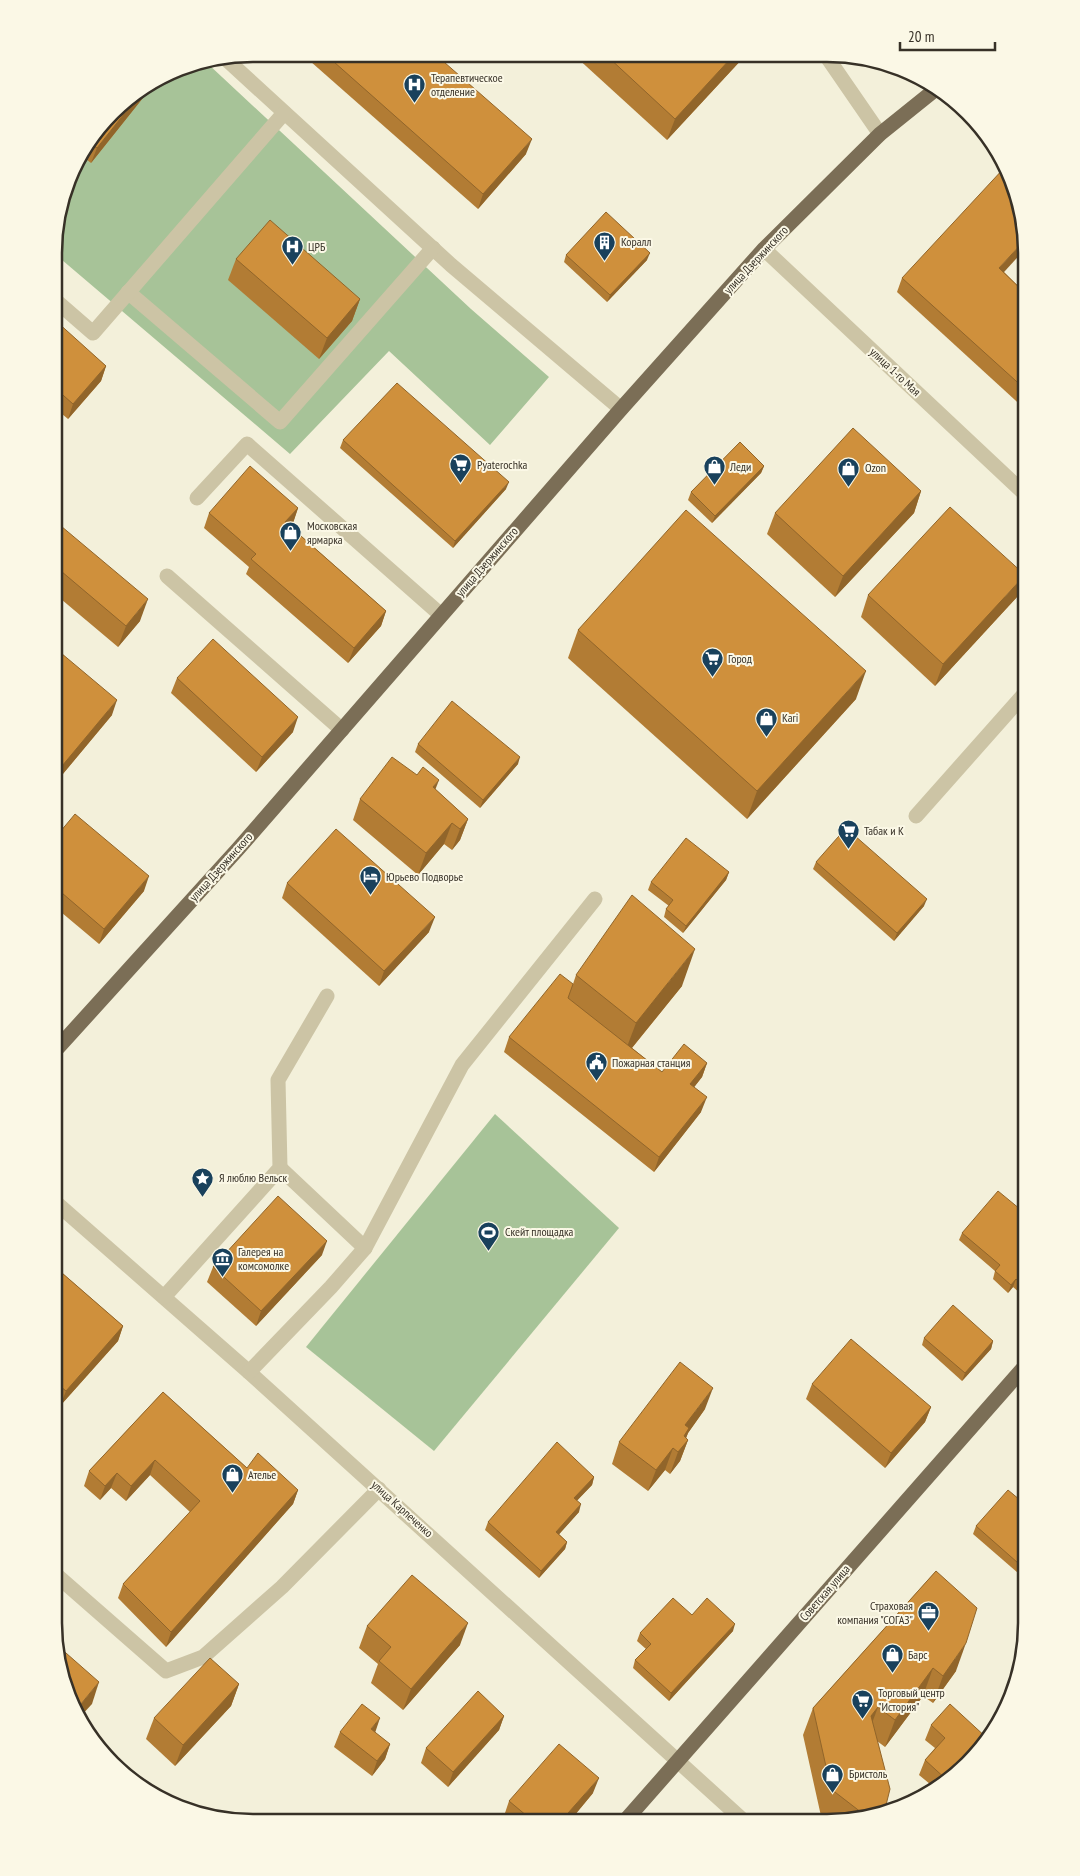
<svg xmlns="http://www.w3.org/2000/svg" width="1080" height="1876" font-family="'PT Sans Narrow',sans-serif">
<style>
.green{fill:#a7c398}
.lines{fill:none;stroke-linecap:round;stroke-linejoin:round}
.minor{stroke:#ccc4a5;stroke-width:15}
.major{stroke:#7b6e56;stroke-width:15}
.wall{fill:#b27c34}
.shaded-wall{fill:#91652a}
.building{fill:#cf903c;stroke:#91652a}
.labels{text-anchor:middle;stroke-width:4;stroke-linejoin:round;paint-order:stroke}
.poi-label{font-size:12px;fill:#373127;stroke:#fbf8e6;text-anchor:start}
.street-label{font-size:12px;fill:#373127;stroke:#fbf8e6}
.rim{fill:none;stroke:#373127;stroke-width:2.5}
</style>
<rect width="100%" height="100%" fill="#f3f0da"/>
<g class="green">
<polygon points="207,63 471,309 549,377 490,445 389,351 290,454 55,254 55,228 74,165 122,104 177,69"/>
<polygon points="495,1114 619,1228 434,1451 306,1347"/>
</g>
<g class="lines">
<g class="minor">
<polyline points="827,57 880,134"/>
<polyline points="226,59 451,265 621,409"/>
<polyline points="764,249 1026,495"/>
<polyline points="128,292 280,422 433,248"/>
<polyline points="55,300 93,333 284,113"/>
<polyline points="197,498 247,444 441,615"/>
<polyline points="167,576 342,730"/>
<polyline points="916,816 1026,692"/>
<polyline points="280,1168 365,1248"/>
<polyline points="54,1201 249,1372 745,1822"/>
<polyline points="164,1297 280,1168 278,1080 327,996"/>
<polyline points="249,1372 331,1287 365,1248 462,1065 595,899"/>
<polyline points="54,1573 166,1671 203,1657 282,1587 379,1489"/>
</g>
<g class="major">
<polyline points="54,1052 238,849 621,409 764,249 880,134 936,89"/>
<polyline points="624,1822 1026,1365"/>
</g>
</g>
<g class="wall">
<polygon points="302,54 436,55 526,154 478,209"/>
<polygon points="575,56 743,57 743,58 667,140"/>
<polygon points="154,84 91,163 82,156 122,104"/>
<polygon points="566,255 647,260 607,302 564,262"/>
<polygon points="236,259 360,299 352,321 319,359 228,280"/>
<polygon points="1004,272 1026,294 1026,410 897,292 902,278"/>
<polygon points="55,322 106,366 101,381 68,419 55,408"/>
<polygon points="343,440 506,489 453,548 340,448"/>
<polygon points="764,466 761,473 712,523 688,500 691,492"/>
<polygon points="921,491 914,513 835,597 767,534 775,513"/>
<polygon points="298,508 293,523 290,526 386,611 381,626 348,663 246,574 249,567 204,528 209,513"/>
<polygon points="55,521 140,621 118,647 55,594"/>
<polygon points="868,595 1017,597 935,686 861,617"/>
<polygon points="578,630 856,699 747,819 568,658"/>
<polygon points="55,648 112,715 57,781 55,779"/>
<polygon points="177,678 293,732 256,772 171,693"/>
<polygon points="418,744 518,764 480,808 415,752"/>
<polygon points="435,789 468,819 460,840 452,850 444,844 418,875 353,820 360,799"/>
<polygon points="55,838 144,891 99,944 55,907"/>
<polygon points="816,862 924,906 894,941 813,869"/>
<polygon points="729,872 726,880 683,933 664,917 666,909 669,906 648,890 651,882"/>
<polygon points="287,883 429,932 379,986 282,898"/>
<polygon points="1026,944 1026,961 1020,955 1023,948"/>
<polygon points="576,975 682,986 632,1048 662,1072 707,1063 702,1077 694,1087 701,1112 654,1172 504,1052 509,1037 573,984"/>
<polygon points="1026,1183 1026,1192 1023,1190"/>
<polygon points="1026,1214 1026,1298 1013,1287 1008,1293 993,1279 995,1271 959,1240 962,1233"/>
<polygon points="322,1255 256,1326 207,1282 213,1267"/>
<polygon points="54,1266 123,1326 118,1341 60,1406 54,1401"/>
<polygon points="924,1338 993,1341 991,1349 962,1381 922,1345"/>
<polygon points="812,1384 931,1407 925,1422 885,1468 806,1399"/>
<polygon points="163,1392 247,1468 298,1490 293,1504 166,1647 118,1598 123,1584 190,1512 150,1475 126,1501 111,1488 100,1500 84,1486 89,1471"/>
<polygon points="705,1409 688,1433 686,1438 688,1440 680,1461 670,1474 665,1470 648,1491 612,1464 619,1442"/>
<polygon points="594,1477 592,1485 577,1500 579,1512 559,1534 567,1542 565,1549 539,1578 485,1530 488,1522"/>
<polygon points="1026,1505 1026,1580 973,1534 976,1526"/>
<polygon points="936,1571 956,1671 933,1703 923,1696 885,1747 877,1741 884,1813 828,1822 821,1816 803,1735 813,1708"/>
<polygon points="692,1615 733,1631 669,1701 633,1668 635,1660 646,1649 637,1641 640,1633"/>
<polygon points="367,1626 460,1645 403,1710 371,1683 378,1664 359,1648"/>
<polygon points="239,1684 231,1706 175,1766 146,1739 154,1718"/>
<polygon points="504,1716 499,1730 448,1787 421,1763 426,1748"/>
<polygon points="931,1725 985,1744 936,1789 919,1775 925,1760 935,1748 925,1740"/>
<polygon points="340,1732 375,1733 390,1744 385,1759 372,1776 334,1747"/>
<polygon points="593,1793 569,1822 510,1821 504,1816 509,1801"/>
</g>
<g class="shaded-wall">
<polygon points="732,57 743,57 743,58 667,140 675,119"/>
<polygon points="155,83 154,84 91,163 97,148 143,90"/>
<polygon points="532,139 526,154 478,209 483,194"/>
<polygon points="1024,241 1025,249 994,283 999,268"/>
<polygon points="650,253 647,260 607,302 610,295"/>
<polygon points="360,299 352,321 319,359 327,338"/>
<polygon points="106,366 101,381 68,419 73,404"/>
<polygon points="764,466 761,473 712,523 715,516"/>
<polygon points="509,482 506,489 453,548 455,541"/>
<polygon points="921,491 914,513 835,597 843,576"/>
<polygon points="298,508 293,523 280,537 285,522"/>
<polygon points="1025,575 1017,597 935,686 943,664"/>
<polygon points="148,599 140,621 118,647 126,626"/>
<polygon points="386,611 381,626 348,663 354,648"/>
<polygon points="866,671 856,699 747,819 757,791"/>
<polygon points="117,700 112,715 57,781 62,766"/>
<polygon points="298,717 293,732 256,772 262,757"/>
<polygon points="520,757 518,764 480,808 483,800"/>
<polygon points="439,780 431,801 433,787"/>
<polygon points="468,819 460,840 452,850 460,829"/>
<polygon points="452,823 444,844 418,875 426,853"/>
<polygon points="729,872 726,880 683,933 686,926"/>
<polygon points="149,876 144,891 99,944 104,929"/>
<polygon points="927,899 924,906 894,941 897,933"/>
<polygon points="435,917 429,932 379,986 384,971"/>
<polygon points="695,949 682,986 622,1060 636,1023"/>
<polygon points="707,1063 702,1077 685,1099 690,1084"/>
<polygon points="707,1097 701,1112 654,1172 659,1157"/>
<polygon points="327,1241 322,1255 256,1326 261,1311"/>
<polygon points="1016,1279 1013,1287 1008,1293 1011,1285"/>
<polygon points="123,1326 118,1341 60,1406 66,1391"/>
<polygon points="993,1341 991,1349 962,1381 965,1373"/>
<polygon points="713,1388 705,1409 688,1433 683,1446 688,1440 680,1461 670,1474 678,1452 685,1425"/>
<polygon points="931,1407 925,1422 885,1468 891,1453"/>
<polygon points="673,1448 665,1470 648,1491 656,1470"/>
<polygon points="155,1460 150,1475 126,1501 131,1486"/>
<polygon points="117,1473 111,1488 100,1500 105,1486"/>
<polygon points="594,1477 592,1485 572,1506 574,1498"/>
<polygon points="298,1490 293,1504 166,1647 171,1632"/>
<polygon points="581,1504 579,1512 554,1540 556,1532"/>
<polygon points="567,1542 565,1549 539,1578 541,1571"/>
<polygon points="468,1623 460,1645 403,1710 411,1689"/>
<polygon points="735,1624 733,1631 669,1701 671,1693"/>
<polygon points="966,1643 956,1671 933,1703 943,1676"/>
<polygon points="933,1668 923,1696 885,1747 895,1720"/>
<polygon points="99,1682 92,1704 80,1717 76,1710"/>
<polygon points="239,1684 231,1706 175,1766 183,1745"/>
<polygon points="878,1707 868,1734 871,1716"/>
<polygon points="504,1716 499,1730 448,1787 453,1772"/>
<polygon points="380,1718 375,1733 371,1729"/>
<polygon points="390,1744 385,1759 372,1776 377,1761"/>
<polygon points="599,1778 593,1793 569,1822 561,1821"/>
</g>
<g class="building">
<polygon points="325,54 436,55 532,139 483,194"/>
<polygon points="607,56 732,57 675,119"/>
<polygon points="143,90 97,148 91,144 122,104"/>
<polygon points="1005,167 1016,189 1024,241 999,268 1026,294 1026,390 902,278"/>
<polygon points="606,212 650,253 610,295 566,255"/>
<polygon points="270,220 360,299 327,338 236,259"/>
<polygon points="56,321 106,366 73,404 55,388"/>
<polygon points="397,383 509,482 455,541 343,440"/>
<polygon points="853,428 921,491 843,576 775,513"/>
<polygon points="740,442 764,466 715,516 691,492"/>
<polygon points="250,466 298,508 285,522 386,611 354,648 251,559 256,554 209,513"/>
<polygon points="950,507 1025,575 943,664 868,595"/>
<polygon points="686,510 866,671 757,791 578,630"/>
<polygon points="55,521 148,599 126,626 55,566"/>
<polygon points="213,639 298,717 262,757 177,678"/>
<polygon points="55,648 117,700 62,766 55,760"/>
<polygon points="452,701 520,757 483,800 418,744"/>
<polygon points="392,757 417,775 423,767 439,780 433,787 468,819 460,829 452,823 426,853 360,799"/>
<polygon points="75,814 149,876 104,929 55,887 55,838"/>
<polygon points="846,828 927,899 897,933 816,862"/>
<polygon points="336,829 435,917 384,971 287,883"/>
<polygon points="686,838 729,872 686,926 666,909 673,900 651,882"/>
<polygon points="632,895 695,949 636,1023 576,975"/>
<polygon points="1026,944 1026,951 1023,948"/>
<polygon points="560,974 573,984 568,998 662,1072 684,1044 707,1063 690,1084 707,1097 659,1157 509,1037"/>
<polygon points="998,1191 1026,1214 1026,1288 1016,1279 1011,1285 995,1271 1000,1265 962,1233"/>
<polygon points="278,1196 327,1241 261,1311 213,1267"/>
<polygon points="54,1266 123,1326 66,1391 54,1381 54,1343 56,1340 54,1338"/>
<polygon points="953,1305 993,1341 965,1373 924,1338"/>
<polygon points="851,1339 931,1407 891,1453 812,1384"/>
<polygon points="680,1362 713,1388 685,1425 689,1428 684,1436 688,1440 678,1452 673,1448 656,1470 619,1442"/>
<polygon points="163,1392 247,1468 258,1453 298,1490 171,1632 123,1584 200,1501 155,1460 131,1486 117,1473 105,1486 89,1471"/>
<polygon points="557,1442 594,1477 574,1498 581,1504 556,1532 567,1542 541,1571 488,1522"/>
<polygon points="1008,1490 1026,1505 1026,1570 976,1526"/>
<polygon points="936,1571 977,1608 966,1643 943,1676 933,1668 895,1720 878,1707 871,1716 890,1789 884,1813 866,1816 831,1789 813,1708"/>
<polygon points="412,1575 468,1623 411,1689 379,1661 391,1647 367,1626"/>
<polygon points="673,1598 692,1615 707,1598 735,1624 671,1693 635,1660 651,1644 640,1633"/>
<polygon points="58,1646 99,1682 76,1710 64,1687"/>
<polygon points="210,1658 239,1684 183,1745 154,1718"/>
<polygon points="478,1691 504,1716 453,1772 426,1748"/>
<polygon points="362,1704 380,1718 371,1729 390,1744 377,1761 340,1732"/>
<polygon points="950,1704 988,1739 985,1744 947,1780 925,1760 945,1738 931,1725"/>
<polygon points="559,1744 599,1778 561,1821 533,1821 509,1801"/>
</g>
<defs>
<symbol id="hospital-pin" viewBox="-11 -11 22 30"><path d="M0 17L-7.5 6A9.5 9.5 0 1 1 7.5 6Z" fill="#19415c" stroke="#fbf8e6"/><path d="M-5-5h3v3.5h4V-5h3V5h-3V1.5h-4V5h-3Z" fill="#fff"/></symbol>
<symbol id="building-pin" viewBox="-11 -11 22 30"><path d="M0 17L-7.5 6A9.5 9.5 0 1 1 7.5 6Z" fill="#19415c" stroke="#fbf8e6"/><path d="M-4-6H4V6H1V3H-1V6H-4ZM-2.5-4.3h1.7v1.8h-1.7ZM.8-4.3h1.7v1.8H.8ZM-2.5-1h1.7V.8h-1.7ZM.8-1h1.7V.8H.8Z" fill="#fff"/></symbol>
<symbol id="supermarket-pin" viewBox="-11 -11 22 30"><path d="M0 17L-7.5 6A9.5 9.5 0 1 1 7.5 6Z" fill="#19415c" stroke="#fbf8e6"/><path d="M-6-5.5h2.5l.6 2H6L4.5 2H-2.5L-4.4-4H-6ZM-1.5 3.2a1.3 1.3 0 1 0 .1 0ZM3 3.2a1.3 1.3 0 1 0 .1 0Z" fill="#fff"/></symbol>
<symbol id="shop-pin" viewBox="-11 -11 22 30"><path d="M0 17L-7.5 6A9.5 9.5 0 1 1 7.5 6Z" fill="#19415c" stroke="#fbf8e6"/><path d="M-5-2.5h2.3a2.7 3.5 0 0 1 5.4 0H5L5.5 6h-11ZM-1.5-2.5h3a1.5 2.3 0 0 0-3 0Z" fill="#fff"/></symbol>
<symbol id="hotel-pin" viewBox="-11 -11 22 30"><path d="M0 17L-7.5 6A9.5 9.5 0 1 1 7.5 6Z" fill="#19415c" stroke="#fbf8e6"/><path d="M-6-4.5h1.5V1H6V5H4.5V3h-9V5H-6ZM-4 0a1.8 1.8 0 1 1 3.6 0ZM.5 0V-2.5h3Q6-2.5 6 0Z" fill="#fff"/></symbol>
<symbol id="civic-pin" viewBox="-11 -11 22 30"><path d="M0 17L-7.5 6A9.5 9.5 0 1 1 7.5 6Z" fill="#19415c" stroke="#fbf8e6"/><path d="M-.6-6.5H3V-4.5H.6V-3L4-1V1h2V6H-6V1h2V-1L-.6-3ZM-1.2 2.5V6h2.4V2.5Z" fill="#fff"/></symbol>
<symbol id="sight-pin" viewBox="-11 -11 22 30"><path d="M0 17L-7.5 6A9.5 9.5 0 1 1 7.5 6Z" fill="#19415c" stroke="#fbf8e6"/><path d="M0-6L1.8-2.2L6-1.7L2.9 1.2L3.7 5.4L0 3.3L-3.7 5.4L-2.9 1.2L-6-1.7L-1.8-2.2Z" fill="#fff"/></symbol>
<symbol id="stadium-pin" viewBox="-11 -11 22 30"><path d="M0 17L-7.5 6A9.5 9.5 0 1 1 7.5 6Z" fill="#19415c" stroke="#fbf8e6"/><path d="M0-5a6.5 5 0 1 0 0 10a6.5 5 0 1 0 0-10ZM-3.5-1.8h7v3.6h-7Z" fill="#fff"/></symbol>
<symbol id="museum-pin" viewBox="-11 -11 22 30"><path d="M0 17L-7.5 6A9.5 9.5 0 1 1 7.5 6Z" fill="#19415c" stroke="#fbf8e6"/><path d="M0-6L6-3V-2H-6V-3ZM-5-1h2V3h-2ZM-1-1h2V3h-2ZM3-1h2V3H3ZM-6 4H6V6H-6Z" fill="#fff"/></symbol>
<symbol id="office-pin" viewBox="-11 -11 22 30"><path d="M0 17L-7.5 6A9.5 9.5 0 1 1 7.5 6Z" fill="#19415c" stroke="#fbf8e6"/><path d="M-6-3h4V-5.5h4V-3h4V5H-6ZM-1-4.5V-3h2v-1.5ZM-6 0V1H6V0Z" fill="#fff"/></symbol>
</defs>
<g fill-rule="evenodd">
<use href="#hospital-pin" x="402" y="72" width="25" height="34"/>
<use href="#building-pin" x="592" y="230" width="25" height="34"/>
<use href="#hospital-pin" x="280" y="234" width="25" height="34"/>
<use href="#supermarket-pin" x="448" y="452" width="25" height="34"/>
<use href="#shop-pin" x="702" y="454" width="25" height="34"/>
<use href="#shop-pin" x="836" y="456" width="25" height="34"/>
<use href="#shop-pin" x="278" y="520" width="25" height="34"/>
<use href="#supermarket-pin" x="700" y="646" width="25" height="34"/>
<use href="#shop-pin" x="754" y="706" width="25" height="34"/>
<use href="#supermarket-pin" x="836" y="818" width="25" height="34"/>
<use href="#hotel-pin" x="358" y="864" width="25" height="34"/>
<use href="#civic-pin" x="584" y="1050" width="25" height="34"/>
<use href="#sight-pin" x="190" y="1166" width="25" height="34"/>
<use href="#stadium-pin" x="476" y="1220" width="25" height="34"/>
<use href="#museum-pin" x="210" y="1246" width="25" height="34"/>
<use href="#shop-pin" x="220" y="1462" width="25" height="34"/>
<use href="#office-pin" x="916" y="1600" width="25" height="34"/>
<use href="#shop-pin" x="880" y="1642" width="25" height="34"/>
<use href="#supermarket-pin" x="850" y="1688" width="25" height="34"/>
<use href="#shop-pin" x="820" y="1762" width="25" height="34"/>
</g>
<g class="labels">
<g class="poi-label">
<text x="431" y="82">Терапевтическое<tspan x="431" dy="14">отделение</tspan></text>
<text x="621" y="246">Коралл</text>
<text x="308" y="251">ЦРБ</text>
<text x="477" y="469">Pyaterochka</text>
<text x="730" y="471">Леди</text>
<text x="865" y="472">Ozon</text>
<text x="307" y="530">Московская<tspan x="307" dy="14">ярмарка</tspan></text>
<text x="728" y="663">Город</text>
<text x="782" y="722">Kari</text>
<text x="864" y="835">Табак и К</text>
<text x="386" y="881">Юрьево Подворье</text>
<text x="612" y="1067">Пожарная станция</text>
<text x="219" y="1182">Я люблю Вельск</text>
<text x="505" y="1236">Скейт площадка</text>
<text x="238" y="1256">Галерея на<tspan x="238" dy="14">комсомолке</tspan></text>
<text x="248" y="1479">Ателье</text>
<text x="913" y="1610" text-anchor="end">Страховая<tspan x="913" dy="14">компания "СОГАЗ"</tspan></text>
<text x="908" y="1659">Барс</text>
<text x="878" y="1697">Торговый центр<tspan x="878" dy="14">"История"</tspan></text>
<text x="849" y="1778">Бристоль</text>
</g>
<g class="street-label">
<text transform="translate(756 260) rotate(-47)" y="4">улица Дзержинского</text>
<text transform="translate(895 372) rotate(43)" y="4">улица 1-го Мая</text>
<text transform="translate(487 562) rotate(-49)" y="4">улица Дзержинского</text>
<text transform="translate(221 867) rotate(-48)" y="4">улица Дзержинского</text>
<text transform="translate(402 1509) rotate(42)" y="4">улица Карпеченко</text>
<text transform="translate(825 1593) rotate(-49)" y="4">Советская улица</text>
</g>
</g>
<path d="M0 0H1080V1876H0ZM253 62H827A191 191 0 0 1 1018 253V1623A191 191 0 0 1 827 1814H253A191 191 0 0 1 62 1623V253A191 191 0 0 1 253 62Z" fill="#fbf8e6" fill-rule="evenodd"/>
<path class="rim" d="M253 62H827A191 191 0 0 1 1018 253V1623A191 191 0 0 1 827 1814H253A191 191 0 0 1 62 1623V253A191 191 0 0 1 253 62Z"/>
<path d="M900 42v8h95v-8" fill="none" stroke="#373127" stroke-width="2.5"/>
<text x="908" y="42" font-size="15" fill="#373127" stroke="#fbf8e6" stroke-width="4" paint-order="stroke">20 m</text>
</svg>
